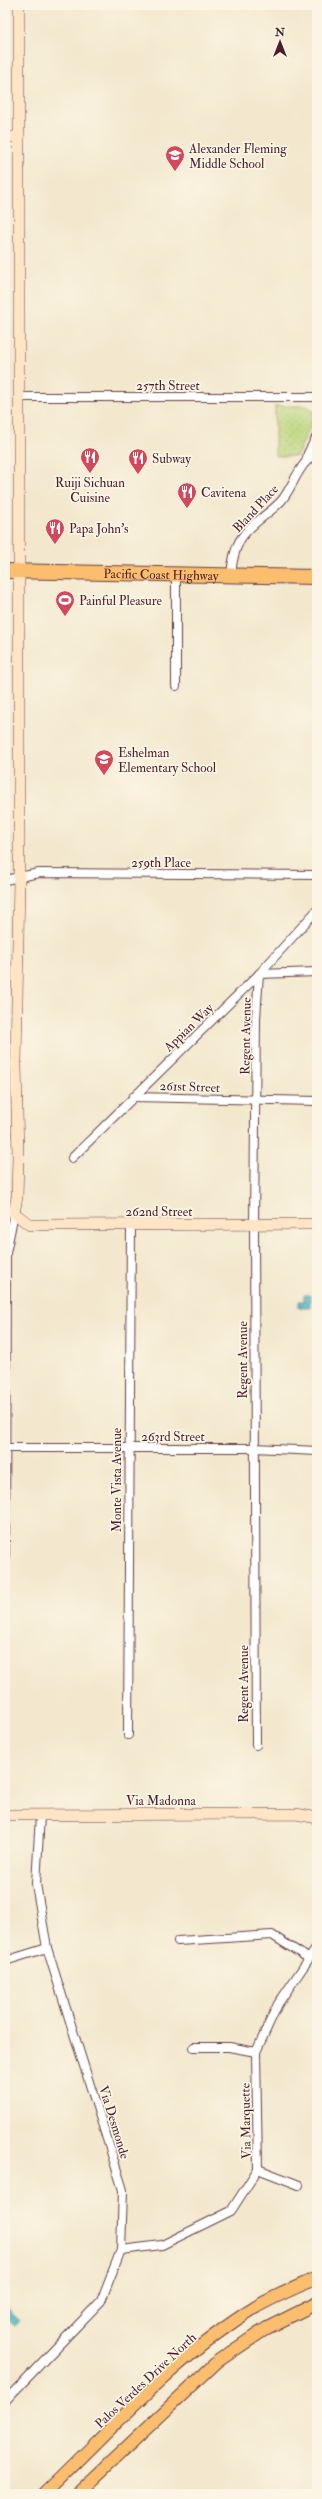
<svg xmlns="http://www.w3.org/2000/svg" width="322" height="2499" font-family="'IM FELL Double Pica',serif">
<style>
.park{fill:url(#park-dots);stroke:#827a53}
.water{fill:url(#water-waves);stroke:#4c6e7a}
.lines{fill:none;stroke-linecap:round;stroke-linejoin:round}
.street-casing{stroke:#633d43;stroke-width:10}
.secondary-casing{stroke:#633d43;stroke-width:12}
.primary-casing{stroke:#633d43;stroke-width:14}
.highway-casing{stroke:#633d43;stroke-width:16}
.street{stroke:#fff;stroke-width:8}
.secondary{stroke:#fde5c5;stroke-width:11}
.primary{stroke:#fbbd6e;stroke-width:12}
.highway{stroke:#fbbd6e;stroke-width:14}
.labels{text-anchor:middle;stroke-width:3.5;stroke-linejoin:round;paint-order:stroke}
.poi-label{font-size:13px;fill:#4a1f2b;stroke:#fcf5e5;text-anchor:start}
.street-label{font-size:13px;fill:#4a1f2b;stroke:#fcf5e5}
</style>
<defs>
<pattern id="park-dots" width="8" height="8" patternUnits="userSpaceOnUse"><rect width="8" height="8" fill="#bad57b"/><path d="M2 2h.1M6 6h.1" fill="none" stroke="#a1b66a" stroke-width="1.8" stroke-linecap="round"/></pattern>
<pattern id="water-waves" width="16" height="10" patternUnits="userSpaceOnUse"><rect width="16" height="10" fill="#4fbcca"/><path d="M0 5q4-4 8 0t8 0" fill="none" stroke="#4498a4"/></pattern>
</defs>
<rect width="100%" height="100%" fill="#fcf5e5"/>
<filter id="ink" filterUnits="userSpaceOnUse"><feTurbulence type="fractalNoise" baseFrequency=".025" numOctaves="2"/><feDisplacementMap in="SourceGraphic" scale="8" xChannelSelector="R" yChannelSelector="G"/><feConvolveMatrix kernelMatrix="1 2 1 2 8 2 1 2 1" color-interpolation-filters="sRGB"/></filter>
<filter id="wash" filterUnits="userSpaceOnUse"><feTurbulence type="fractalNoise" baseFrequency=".012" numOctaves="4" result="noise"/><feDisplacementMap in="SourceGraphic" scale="16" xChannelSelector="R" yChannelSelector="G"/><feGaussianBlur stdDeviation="0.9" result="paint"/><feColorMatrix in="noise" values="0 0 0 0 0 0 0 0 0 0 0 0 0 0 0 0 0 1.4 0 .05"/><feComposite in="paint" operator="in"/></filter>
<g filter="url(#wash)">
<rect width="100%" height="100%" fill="#f3e8ce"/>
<polygon class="park" points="275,406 307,406 314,411 314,418 297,456 275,456"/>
<g class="water">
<polygon points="304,1295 310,1295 310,1308 299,1308 299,1301 304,1301"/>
<polygon points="7,2308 20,2320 15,2325 5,2316"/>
</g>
</g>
<g filter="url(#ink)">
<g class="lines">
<defs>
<g id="street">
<polyline points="18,397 317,397"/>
<polyline points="306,462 308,453 317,436"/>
<path d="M231,575C232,563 234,551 240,540C250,523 270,514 282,500C293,487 300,460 317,454"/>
<polyline points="176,686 176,574"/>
<polyline points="5,880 39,873 317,875"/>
<polyline points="5,1065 16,1064"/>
<polyline points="133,1097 317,1101"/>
<polyline points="72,1158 259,974 317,910"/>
<polyline points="5,1209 14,1213"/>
<polyline points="5,1448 254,1448 317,1451"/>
<polyline points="5,1555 6,1253 14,1213"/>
<polyline points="128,1735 131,1225"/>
<polyline points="256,1745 254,1224 256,1018 259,974 317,972"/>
<polyline points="178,1941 272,1935 308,1958"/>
<polyline points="5,1961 47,1948"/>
<polyline points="194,2047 229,2047 256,2052"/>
<polyline points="258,2169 299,2185"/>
<polyline points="121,2250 162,2245 231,2211 258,2169 256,2052 278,2004 317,1947"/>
<polyline points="5,2401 101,2301 121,2250 123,2190 47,1948 36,1884 40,1815"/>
</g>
<g id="secondary">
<polyline points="19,5 19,877 16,1064 18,1157 17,1197 14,1213 30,1225 317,1224"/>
<polyline points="5,137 19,137"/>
<polyline points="5,1815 296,1814 317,1818"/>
</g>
<g id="primary">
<path d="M44,2494C112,2429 176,2356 256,2307C275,2296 297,2287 317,2278"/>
<polyline points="77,2494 218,2361 267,2328 317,2303"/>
</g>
<g id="highway">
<path id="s1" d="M5,571L317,577"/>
</g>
</defs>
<use href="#street" class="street-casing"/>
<use href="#secondary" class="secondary-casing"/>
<use href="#primary" class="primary-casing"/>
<use href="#highway" class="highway-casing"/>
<use href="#street" class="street"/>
<use href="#secondary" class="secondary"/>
<use href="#primary" class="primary"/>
<use href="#highway" class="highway"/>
</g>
</g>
<defs>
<symbol id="school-pin" viewBox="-11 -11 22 30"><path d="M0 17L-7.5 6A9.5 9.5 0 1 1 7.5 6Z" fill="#d1495b" stroke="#fcf5e5"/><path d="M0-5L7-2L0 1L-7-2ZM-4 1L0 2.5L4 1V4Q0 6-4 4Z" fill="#fff"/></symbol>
<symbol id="restaurant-pin" viewBox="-11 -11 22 30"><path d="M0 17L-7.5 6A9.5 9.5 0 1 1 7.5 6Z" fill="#d1495b" stroke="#fcf5e5"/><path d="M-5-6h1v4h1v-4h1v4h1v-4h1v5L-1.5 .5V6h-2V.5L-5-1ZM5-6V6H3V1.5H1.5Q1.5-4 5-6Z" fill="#fff"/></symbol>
<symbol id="stadium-pin" viewBox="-11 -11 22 30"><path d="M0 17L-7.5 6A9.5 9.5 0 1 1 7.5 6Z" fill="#d1495b" stroke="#fcf5e5"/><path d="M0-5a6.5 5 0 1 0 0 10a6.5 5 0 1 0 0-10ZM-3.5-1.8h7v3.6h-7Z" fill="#fff"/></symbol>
</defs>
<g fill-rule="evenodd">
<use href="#school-pin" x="164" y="144" width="22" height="30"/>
<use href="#restaurant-pin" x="79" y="446" width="22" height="30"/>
<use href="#restaurant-pin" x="127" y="447" width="22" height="30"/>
<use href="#restaurant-pin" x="176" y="481" width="22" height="30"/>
<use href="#restaurant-pin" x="44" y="517" width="22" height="30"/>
<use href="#stadium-pin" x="54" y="589" width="22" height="30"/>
<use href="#school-pin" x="93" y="748" width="22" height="30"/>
</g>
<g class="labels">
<g class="poi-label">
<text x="189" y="153">Alexander Fleming<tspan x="189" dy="15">Middle School</tspan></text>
<text x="152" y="463">Subway</text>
<text x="90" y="487" text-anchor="middle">Ruiji Sichuan<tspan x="90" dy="15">Cuisine</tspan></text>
<text x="201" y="497">Cavitena</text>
<text x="69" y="533">Papa John's</text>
<text x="79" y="605">Painful Pleasure</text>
<text x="118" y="757">Eshelman<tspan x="118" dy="15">Elementary School</tspan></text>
</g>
<g class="street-label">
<text x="168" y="390">257th Street</text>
<text transform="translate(255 508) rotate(-47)" y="5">Bland Place</text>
<text dy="5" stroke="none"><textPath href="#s1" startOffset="156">Pacific Coast Highway</textPath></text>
<text x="161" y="867">259th Place</text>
<text transform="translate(188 1027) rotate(-44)" y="5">Appian Way</text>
<text transform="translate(245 1036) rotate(-89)" y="5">Regent Avenue</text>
<text transform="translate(190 1086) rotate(2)" y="5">261st Street</text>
<text x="159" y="1216">262nd Street</text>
<text transform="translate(242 1360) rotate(-90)" y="5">Regent Avenue</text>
<text x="173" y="1441">263rd Street</text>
<text transform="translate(116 1480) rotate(-90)" y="5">Monte Vista Avenue</text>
<text transform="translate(243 1684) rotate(-90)" y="5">Regent Avenue</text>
<text x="161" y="1805">Via Madonna</text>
<text transform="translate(245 2121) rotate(-91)" y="5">Via Marquette</text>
<text transform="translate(115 2122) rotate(73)" y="5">Via Desmonde</text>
<text transform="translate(145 2380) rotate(-43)" y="5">Palos Verdes Drive North</text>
</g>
</g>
<rect width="322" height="2499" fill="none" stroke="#fcf5e5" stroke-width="20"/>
<g transform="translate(280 42)" stroke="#fcf5e5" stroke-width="3" paint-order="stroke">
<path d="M0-3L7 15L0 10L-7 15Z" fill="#4a1f2b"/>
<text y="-6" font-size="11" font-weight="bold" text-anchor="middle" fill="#4a1f2b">N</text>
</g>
</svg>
